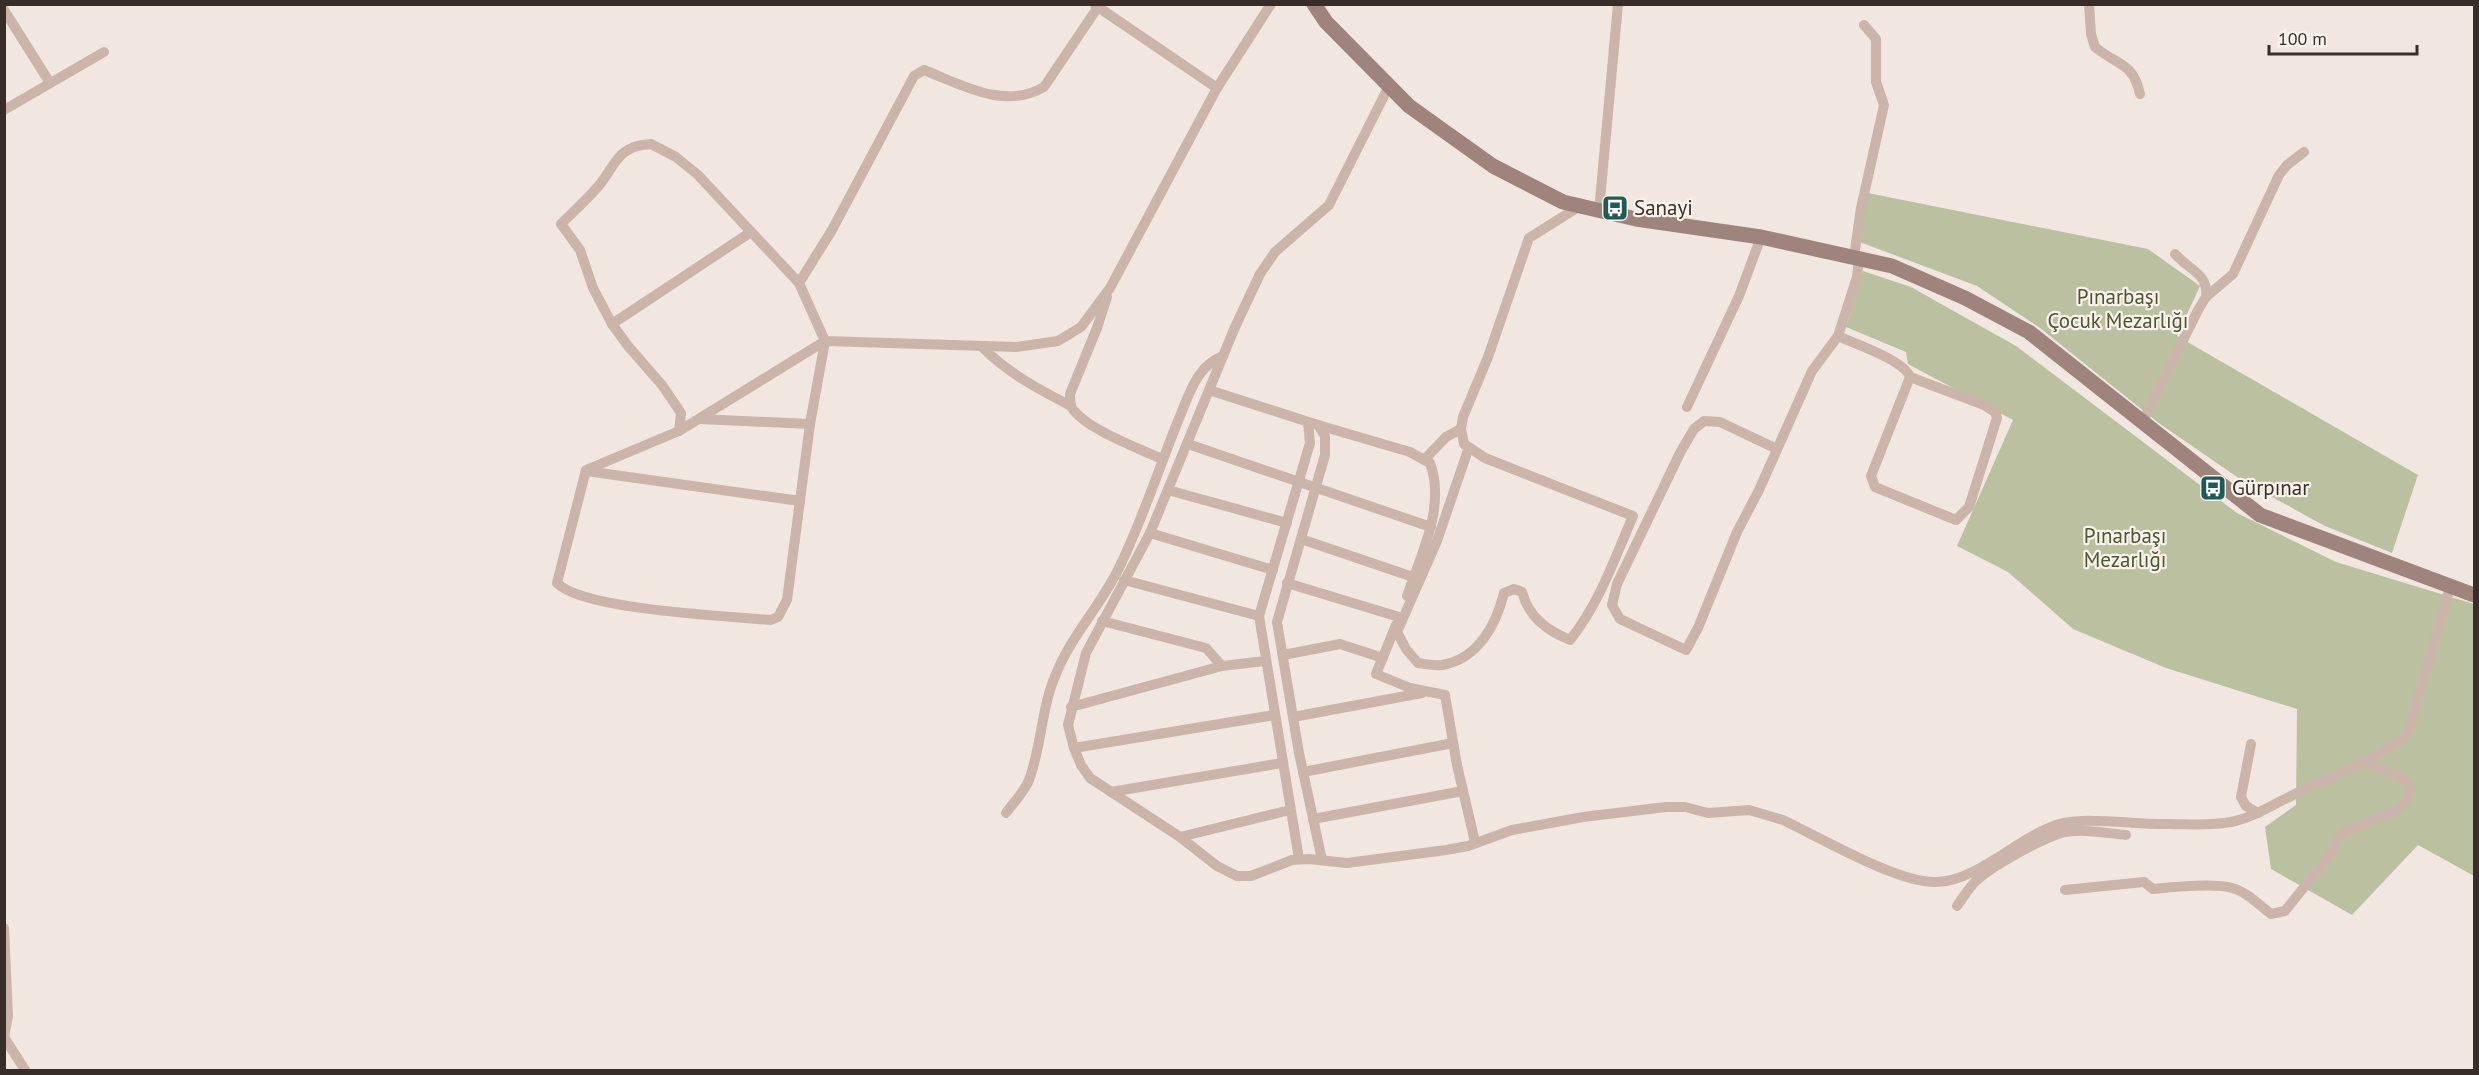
<svg xmlns="http://www.w3.org/2000/svg" width="2479" height="1075" font-family="'PT Sans',sans-serif">
<style>
.green{fill:#bbc1a0}
.lines{fill:none;stroke-linecap:round;stroke-linejoin:round}
.minor{stroke:#cbb5ab;stroke-width:10}
.secondary{stroke:#9e847d;stroke-width:15}
.labels{text-anchor:middle;stroke-width:4.5;stroke-linejoin:round;paint-order:stroke}
.poi-label{font-size:21px;fill:#392d2a;stroke:#faf2ec;text-anchor:start}
.park-label{font-size:21px;fill:#4d562f;stroke:#faf2ec}
</style>
<rect width="100%" height="100%" fill="#f2e7e0"/>
<g class="green">
<polygon points="1868,193 2148,249 2200,286 2177,336 2418,475 2392,553 2325,526 2243,481 2160,424 2040,328 1977,286 1857,241"/>
<polygon points="1863,271 1911,287 2016,346 2237,513 2336,562 2474,604 2474,876 2418,845 2352,915 2271,869 2265,827 2296,805 2297,709 2166,668 2073,629 2008,572 1957,546 2013,420 1908,364 1906,352 1846,327"/>
</g>
<g class="lines">
<g class="minor">
<path d="M2089,4L2091,34L2095,47C2118,66 2133,62 2140,94"/>
<polyline points="1095,5 1217,88"/>
<polyline points="4,10 50,83"/>
<path d="M1389,86L1329,205L1275,252L1260,274L1235,327L1150,533L1086,653L1068,725L1074,748L1081,765L1090,778L1180,837L1217,866L1237,876H1251L1292,860L1309,859L1347,863L1446,850L1468,846L1512,830L1583,817L1666,807H1685L1708,813L1749,810L1783,820C1819,837 1899,884 1937,882C1977,881 2020,836 2059,824C2086,816 2137,825 2167,824C2187,824 2211,826 2231,822C2252,818 2270,806 2289,797C2329,777 2374,762 2408,733L2450,587"/>
<polyline points="4,110 104,52"/>
<path d="M651,144L676,157L698,175L799,283L825,341L810,424L787,600L778,617L771,620C728,616 583,610 557,583L586,470L679,431L681,413L662,385L628,346L612,324L593,288L580,250L561,224C572,213 584,202 595,190C616,168 614,146 651,144Z"/>
<polyline points="1599,211 1618,4"/>
<path d="M2175,254C2189,270 2209,274 2206,297"/>
<polyline points="1854,257 1861,208 1884,105 1876,82 1876,39 1864,25"/>
<path d="M799,283L832,230L914,76L924,70C962,85 1005,110 1044,87L1098,7"/>
<path d="M1107,297L1097,328L1070,394C1070,399 1070,404 1072,408C1086,429 1138,448 1162,459"/>
<polyline points="612,324 751,232"/>
<path d="M1838,336C1855,344 1904,360 1910,377L1984,405L1995,412L1997,418L1969,507L1956,520L1875,487L1871,476L1910,377"/>
<path d="M982,347C1008,373 1038,389 1071,406"/>
<path d="M1209,390L1318,425L1410,452L1430,463C1446,506 1421,555 1407,596"/>
<polyline points="1687,407 1739,296 1761,237"/>
<polyline points="700,419 810,424"/>
<polyline points="2142,423 2198,310 2206,297 2233,274 2279,175 2287,165 2304,152"/>
<polyline points="1318,425 1325,436 1325,455 1277,622 1299,753 1322,860"/>
<polyline points="679,431 825,341 1016,347 1058,341 1081,327 1110,288 1217,88 1271,4"/>
<polyline points="1188,444 1431,527"/>
<path d="M1469,447L1437,541L1397,632L1406,649L1418,663C1425,664 1434,666 1442,665C1478,659 1496,625 1504,593L1514,589L1522,592C1529,617 1546,630 1570,640C1599,604 1615,558 1633,516L1485,458L1464,444L1461,429L1463,417L1488,357L1529,238L1580,206"/>
<polyline points="1777,449 1720,422 1704,421 1694,429 1681,451 1617,584 1612,605 1620,619 1686,650 1698,628 1737,532 1759,490 1812,371 1838,336 1857,277 1859,259"/>
<polyline points="1424,460 1446,437 1461,429"/>
<polyline points="586,471 800,501"/>
<polyline points="1168,490 1287,523"/>
<polyline points="1150,533 1273,570"/>
<polyline points="1301,539 1413,577"/>
<polyline points="1124,580 1259,616"/>
<polyline points="1287,583 1399,617"/>
<polyline points="1102,621 1206,648 1222,666"/>
<polyline points="1396,625 1376,674 1410,688 1445,695 1457,765 1475,842"/>
<polyline points="1283,655 1340,644 1383,658"/>
<polyline points="1071,707 1222,666 1265,661"/>
<polyline points="1293,717 1422,693"/>
<polyline points="2251,744 2241,797 2246,806 2258,813"/>
<polyline points="1074,748 1274,715"/>
<polyline points="1303,772 1453,743"/>
<polyline points="1111,792 1282,763"/>
<path d="M1006,813C1013,803 1025,791 1029,780C1042,745 1041,708 1056,674C1071,636 1101,605 1119,568C1143,519 1159,467 1180,416C1190,392 1197,366 1223,356"/>
<polyline points="1313,819 1463,791"/>
<polyline points="1180,837 1290,810"/>
<polyline points="1299,859 1259,616 1310,443 1308,422"/>
<path d="M2065,890L2144,882L2153,889C2171,887 2216,883 2232,888C2247,892 2259,905 2271,914L2285,911L2329,856L2343,832L2392,813L2406,802L2411,786C2399,772 2379,771 2363,761"/>
<path d="M1957,906C1963,898 1969,887 1977,880C1993,865 2040,840 2061,833C2082,828 2105,833 2126,835"/>
<polyline points="4,928 8,1016 4,1037"/>
<polyline points="4,1037 25,1070"/>
</g>
<polyline class="secondary" points="1314,4 1326,22 1409,106 1493,166 1563,202 1636,219 1761,237 1892,266 1965,298 2029,332 2260,515 2474,595"/>
</g>
<defs>
<symbol id="bus-square" viewBox="-11 -11 22 22"><rect x="-9" y="-9" width="18" height="18" rx="4" fill="#215955" stroke="#faf2ec"/><path d="M-5-6H5V4H4V6H2V4H-2V6H-4V4H-5ZM-3.5-4V0h7V-4ZM-3.5 1.2v1.5H-2V1.2ZM2 1.2v1.5H3.5V1.2Z" fill="#fff"/></symbol>
</defs>
<g fill-rule="evenodd">
<use href="#bus-square" x="1600" y="193" width="30" height="30"/>
<use href="#bus-square" x="2198" y="473" width="30" height="30"/>
</g>
<g class="labels">
<g class="poi-label">
<text x="1634" y="215">Sanayi</text>
<text x="2232" y="495">Gürpınar</text>
</g>
<g class="park-label">
<text x="2118" y="304">Pınarbaşı<tspan x="2118" dy="24">Çocuk Mezarlığı</tspan></text>
<text x="2125" y="543">Pınarbaşı<tspan x="2125" dy="24">Mezarlığı</tspan></text>
</g>
</g>
<rect width="2479" height="1075" fill="none" stroke="#392d2a" stroke-width="12"/>
<path d="M2269 45v9h148v-9" fill="none" stroke="#392d2a" stroke-width="3"/>
<text x="2278" y="45" font-size="18" fill="#392d2a" stroke="#faf2ec" stroke-width="4.5" paint-order="stroke">100 m</text>
</svg>
